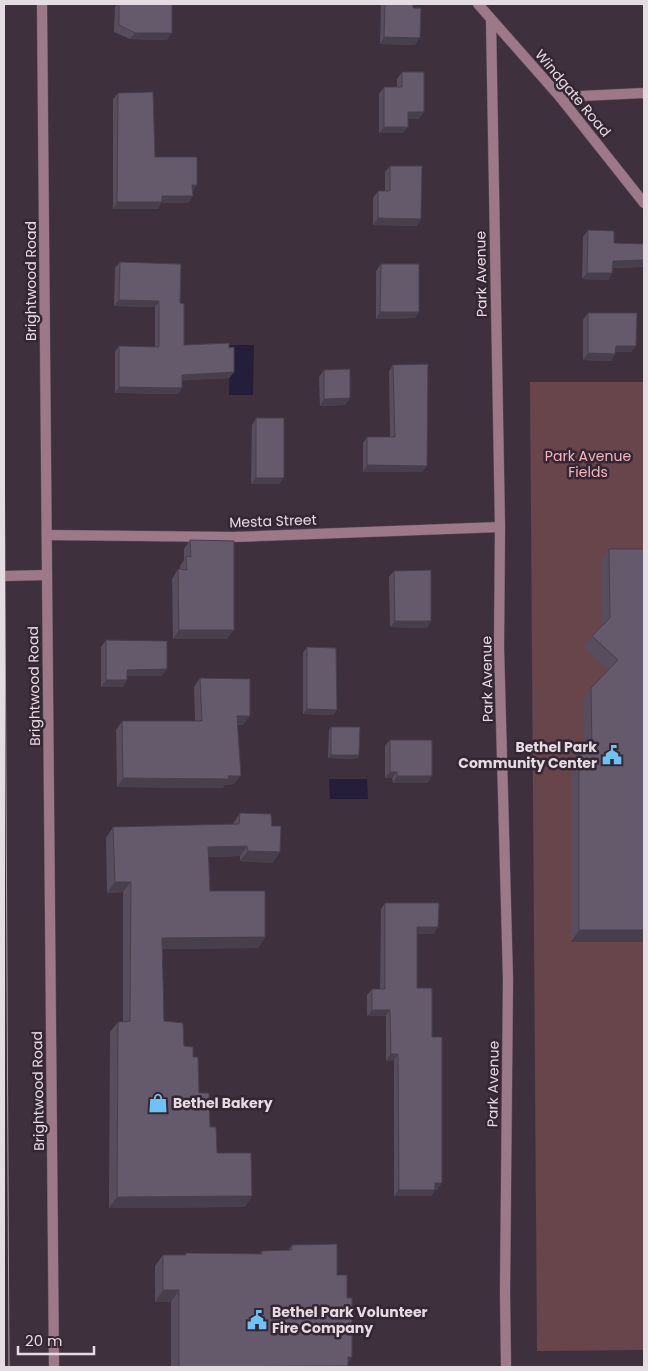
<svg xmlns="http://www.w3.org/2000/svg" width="648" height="1371" font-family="Poppins,sans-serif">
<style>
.green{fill:#67454a}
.water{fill:#251e3a}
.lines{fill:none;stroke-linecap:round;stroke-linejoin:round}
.minor-casing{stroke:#5d4f5b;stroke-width:11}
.tertiary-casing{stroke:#5d4f5b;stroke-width:11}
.minor{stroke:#9c7889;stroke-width:10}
.tertiary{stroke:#9c7889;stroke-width:10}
.tram{stroke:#aea2ac;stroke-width:1}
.wall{fill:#574d5d}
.shaded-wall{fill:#473f4c}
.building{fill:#655a6c;stroke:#473f4c}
.labels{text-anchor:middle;stroke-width:5;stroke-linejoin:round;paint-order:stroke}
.street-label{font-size:14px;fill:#e5dbe3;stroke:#352633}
.park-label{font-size:14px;fill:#f8b3be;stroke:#352633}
.poi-label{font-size:14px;font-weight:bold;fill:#e5dbe3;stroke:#352633;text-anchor:start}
</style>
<rect width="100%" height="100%" fill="#3f303d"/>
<polygon class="green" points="530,382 644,382 644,1350 537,1351"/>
<g class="water">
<polygon points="230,345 254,345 253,395 229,395"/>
<polygon points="329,779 367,779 368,799 330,799"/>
</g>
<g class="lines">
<defs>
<g id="minor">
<polyline points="478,4 560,97 644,203"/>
<polyline points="491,20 500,527 499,647 508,979 505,1292 506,1367"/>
<polyline points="560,97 644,93"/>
<polyline points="47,535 233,537 500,527"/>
</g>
<g id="tertiary">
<polyline points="42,4 54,1367"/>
<polyline points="4,576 47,575"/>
</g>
</defs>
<use href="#minor" class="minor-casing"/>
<use href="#tertiary" class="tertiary-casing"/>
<use href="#minor" class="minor"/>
<use href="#tertiary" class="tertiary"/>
<polyline class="tram" points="4,394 9,1367"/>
</g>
<g class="wall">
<polygon points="117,4 172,4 167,40 130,39 114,32 115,7"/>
<polygon points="381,4 413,4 415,45 380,44"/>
<polygon points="402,72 419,119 408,119 403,133 379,133 379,94 384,87 397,87 397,79"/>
<polygon points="118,93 155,157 193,191 188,203 161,203 158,209 113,209 113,99"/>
<polygon points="390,166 417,226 373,225 373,198 378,191 385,191 385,172"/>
<polygon points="588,230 614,243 644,267 613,268 612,273 608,280 582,279 583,237"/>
<polygon points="120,262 180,303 184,345 229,348 234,372 229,378 182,380 178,394 115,393 115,352 119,346 155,347 155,307 114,306 115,268"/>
<polygon points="381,264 419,312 415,318 376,319 376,271"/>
<polygon points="588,313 631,352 615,352 615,354 611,361 583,360 583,320"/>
<polygon points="393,365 427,466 422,472 363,472 363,443 367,437 390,437 389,371"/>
<polygon points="324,370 350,398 345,405 320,406 319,377"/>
<polygon points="256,418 279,484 251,484 252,425"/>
<polygon points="190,540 227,639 173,639 172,579 178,569 180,569 180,566 184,560 184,549"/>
<polygon points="609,549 644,942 571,942 571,765 579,753 584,753 583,699 591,688 608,670 584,647 592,636 602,627 601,561"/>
<polygon points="394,571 431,621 427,628 390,627 389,577"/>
<polygon points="106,640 162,676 127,676 123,687 101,687 101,647"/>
<polygon points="307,647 337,710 333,715 303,714 303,653"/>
<polygon points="200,678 243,725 238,725 234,784 225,785 222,788 117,787 116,730 122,721 195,721 194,687"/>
<polygon points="331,727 357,759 328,758 329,730"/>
<polygon points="390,740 428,783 393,783 392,778 385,778 385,746"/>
<polygon points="240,813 273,863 240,861 240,856 209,857 210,891 265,937 258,948 162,949 164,1021 193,1057 199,1093 217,1153 245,1207 109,1208 110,1032 118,1022 123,1022 123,892 107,893 106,838 113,827 233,824"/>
<polygon points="385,903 434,934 417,934 417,988 432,1037 437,1190 435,1190 431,1196 394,1196 394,1060 386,1061 386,1016 367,1016 367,995 372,989 380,989 381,909"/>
<polygon points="292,1245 337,1275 347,1298 352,1357 348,1363 348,1367 171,1367 171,1302 155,1302 155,1266 163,1255 185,1255 186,1253 259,1254 262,1251 288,1251"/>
</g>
<g class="shaded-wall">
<polygon points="135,33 172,33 167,40 130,39"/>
<polygon points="384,37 420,38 415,45 380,44"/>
<polygon points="408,112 424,112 419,119 403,119"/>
<polygon points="384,127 408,127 403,133 379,133"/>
<polygon points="192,185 197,185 193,191"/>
<polygon points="162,196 193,196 188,203 161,203 158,209 113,209 117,202"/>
<polygon points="378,218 421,219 417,226 373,225"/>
<polygon points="644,260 644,267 608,268 613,261"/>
<polygon points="587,273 612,273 608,280 582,279"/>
<polygon points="119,300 159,301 155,307 114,306"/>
<polygon points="380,312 419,312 415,318 376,319"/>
<polygon points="616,346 636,346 631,352 611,352"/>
<polygon points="588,353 615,354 611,361 583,360"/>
<polygon points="234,372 229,378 178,381 182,375"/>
<polygon points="119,387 182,388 178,394 115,393"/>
<polygon points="350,398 345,405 320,406 324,399"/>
<polygon points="367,465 427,466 422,472 363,472"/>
<polygon points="256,478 284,478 279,484 251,484"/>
<polygon points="395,621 431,621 427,628 390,627"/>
<polygon points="179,630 234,630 227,639 173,639"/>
<polygon points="167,669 162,676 123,676 127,670"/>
<polygon points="106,680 127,680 123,687 101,687"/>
<polygon points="307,709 337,710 333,715 303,714"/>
<polygon points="237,716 250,716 243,725 231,724"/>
<polygon points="331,755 359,755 357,759 328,758"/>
<polygon points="390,772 397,772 392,778 385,778"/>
<polygon points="241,776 234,784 225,785 222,788 117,787 123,778"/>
<polygon points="397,776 432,776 428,783 393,783"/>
<polygon points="247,846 240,856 201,857 208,847"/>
<polygon points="248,851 280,852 273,863 240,861"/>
<polygon points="115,882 131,882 123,892 107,893"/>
<polygon points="417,927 438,927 434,934 412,934"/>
<polygon points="579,930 644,930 644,942 571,942"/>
<polygon points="265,937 258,948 154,949 162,938"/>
<polygon points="372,1010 390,1010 386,1016 367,1016"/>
<polygon points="391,1054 398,1054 394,1060 386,1061"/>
<polygon points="435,1183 442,1183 437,1190 435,1190 431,1196 394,1196 399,1190"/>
<polygon points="252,1196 245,1207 109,1208 117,1197"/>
<polygon points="163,1290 179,1290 171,1302 155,1302"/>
<polygon points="348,1357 352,1357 346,1366 348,1366 348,1367 260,1367"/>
</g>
<g class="building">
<polygon points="119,4 172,4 172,33 135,33 119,25"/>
<polygon points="385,4 413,4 413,8 421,8 420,38 384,37"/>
<polygon points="402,72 424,72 424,112 408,112 408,127 384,127 384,87 402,87"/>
<polygon points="153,92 155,157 197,157 197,185 192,185 193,196 162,196 162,202 117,202 118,93"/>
<polygon points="390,166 422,166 421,219 378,218 378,191 390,191"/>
<polygon points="588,230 614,231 614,243 644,244 644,260 613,261 612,273 587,273"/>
<polygon points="120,262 181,264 180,303 184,304 184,345 229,343 229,348 234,347 234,372 182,375 182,388 119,387 119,346 159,347 159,301 119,300"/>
<polygon points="381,264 419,264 419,312 380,312"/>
<polygon points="588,313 637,313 636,346 616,346 615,354 588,353"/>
<polygon points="428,364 427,466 367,465 367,437 395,437 393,365"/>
<polygon points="350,369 350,398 324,399 324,370"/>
<rect x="256" y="418" width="28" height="60"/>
<polygon points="190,540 234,541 234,630 179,630 178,569 187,570 186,556 191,557"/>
<polygon points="609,549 644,549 644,930 579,930 579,753 592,753 591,688 618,660 592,636 610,618"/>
<polygon points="431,570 431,621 395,621 394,571"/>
<polygon points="106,640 167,641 167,669 127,670 127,680 106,680"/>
<polygon points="307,647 336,648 337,710 307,709"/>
<polygon points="200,678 250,679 250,716 237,716 241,776 228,776 229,779 123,778 122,721 202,721"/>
<polygon points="331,727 360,727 359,755 331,755"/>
<polygon points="390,740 432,740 432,776 397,776 397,772 390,772"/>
<polygon points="240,813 271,814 272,826 281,826 280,852 248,851 247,846 208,847 210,891 265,891 265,937 162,938 164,1021 183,1023 184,1046 193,1047 193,1057 198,1057 199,1093 209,1093 210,1127 216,1127 217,1153 251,1153 252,1196 117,1197 118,1022 130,1021 131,882 115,882 113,827 239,824"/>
<polygon points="385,903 439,903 438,927 417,927 417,988 432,988 432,1037 442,1037 442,1183 435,1183 435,1190 399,1190 398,1054 391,1054 390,1010 372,1010 372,989 385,989"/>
<polygon points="337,1244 337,1275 347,1275 347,1298 352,1298 352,1357 348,1357 348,1366 179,1367 179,1290 163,1290 163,1255 186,1255 186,1253 262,1254 262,1251 292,1250 292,1245"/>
</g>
<defs>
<symbol id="civic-bare" viewBox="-9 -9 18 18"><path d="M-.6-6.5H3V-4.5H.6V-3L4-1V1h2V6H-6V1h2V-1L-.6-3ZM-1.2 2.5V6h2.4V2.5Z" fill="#6fc2f4" stroke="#352633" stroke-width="2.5" paint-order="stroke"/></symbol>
<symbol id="shop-bare" viewBox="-9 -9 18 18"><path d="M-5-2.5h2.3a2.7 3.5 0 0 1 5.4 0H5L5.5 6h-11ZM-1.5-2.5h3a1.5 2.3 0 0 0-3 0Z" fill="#6fc2f4" stroke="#352633" stroke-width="2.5" paint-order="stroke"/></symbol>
</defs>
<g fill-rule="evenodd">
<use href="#civic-bare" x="598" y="741" width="28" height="28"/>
<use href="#shop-bare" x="144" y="1089" width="28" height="28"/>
<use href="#civic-bare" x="243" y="1306" width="28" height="28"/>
</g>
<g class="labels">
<g class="street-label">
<text transform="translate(573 93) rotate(50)" y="5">Windgate Road</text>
<text transform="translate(481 274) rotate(-91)" y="5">Park Avenue</text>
<text transform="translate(31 281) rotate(-90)" y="5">Brightwood Road</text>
<text transform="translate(273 521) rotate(-2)" y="5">Mesta Street</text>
<text transform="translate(487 679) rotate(-91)" y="5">Park Avenue</text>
<text transform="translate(34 686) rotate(-91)" y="5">Brightwood Road</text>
<text transform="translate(493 1084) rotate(-89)" y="5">Park Avenue</text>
<text transform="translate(38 1091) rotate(-91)" y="5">Brightwood Road</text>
</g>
<g class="park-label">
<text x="588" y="461">Park Avenue<tspan x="588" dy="16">Fields</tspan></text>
</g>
<g class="poi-label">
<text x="597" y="752" text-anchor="end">Bethel Park<tspan x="597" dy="16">Community Center</tspan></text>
<text x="173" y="1108">Bethel Bakery</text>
<text x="272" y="1317">Bethel Park Volunteer<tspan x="272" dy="16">Fire Company</tspan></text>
</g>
</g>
<rect width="648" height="1371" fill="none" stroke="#e5dbe3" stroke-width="10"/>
<path d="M18 1346v8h76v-8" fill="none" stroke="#e5dbe3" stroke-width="2.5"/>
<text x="25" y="1346" font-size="15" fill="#e5dbe3" stroke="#352633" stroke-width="4" paint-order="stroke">20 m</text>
</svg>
